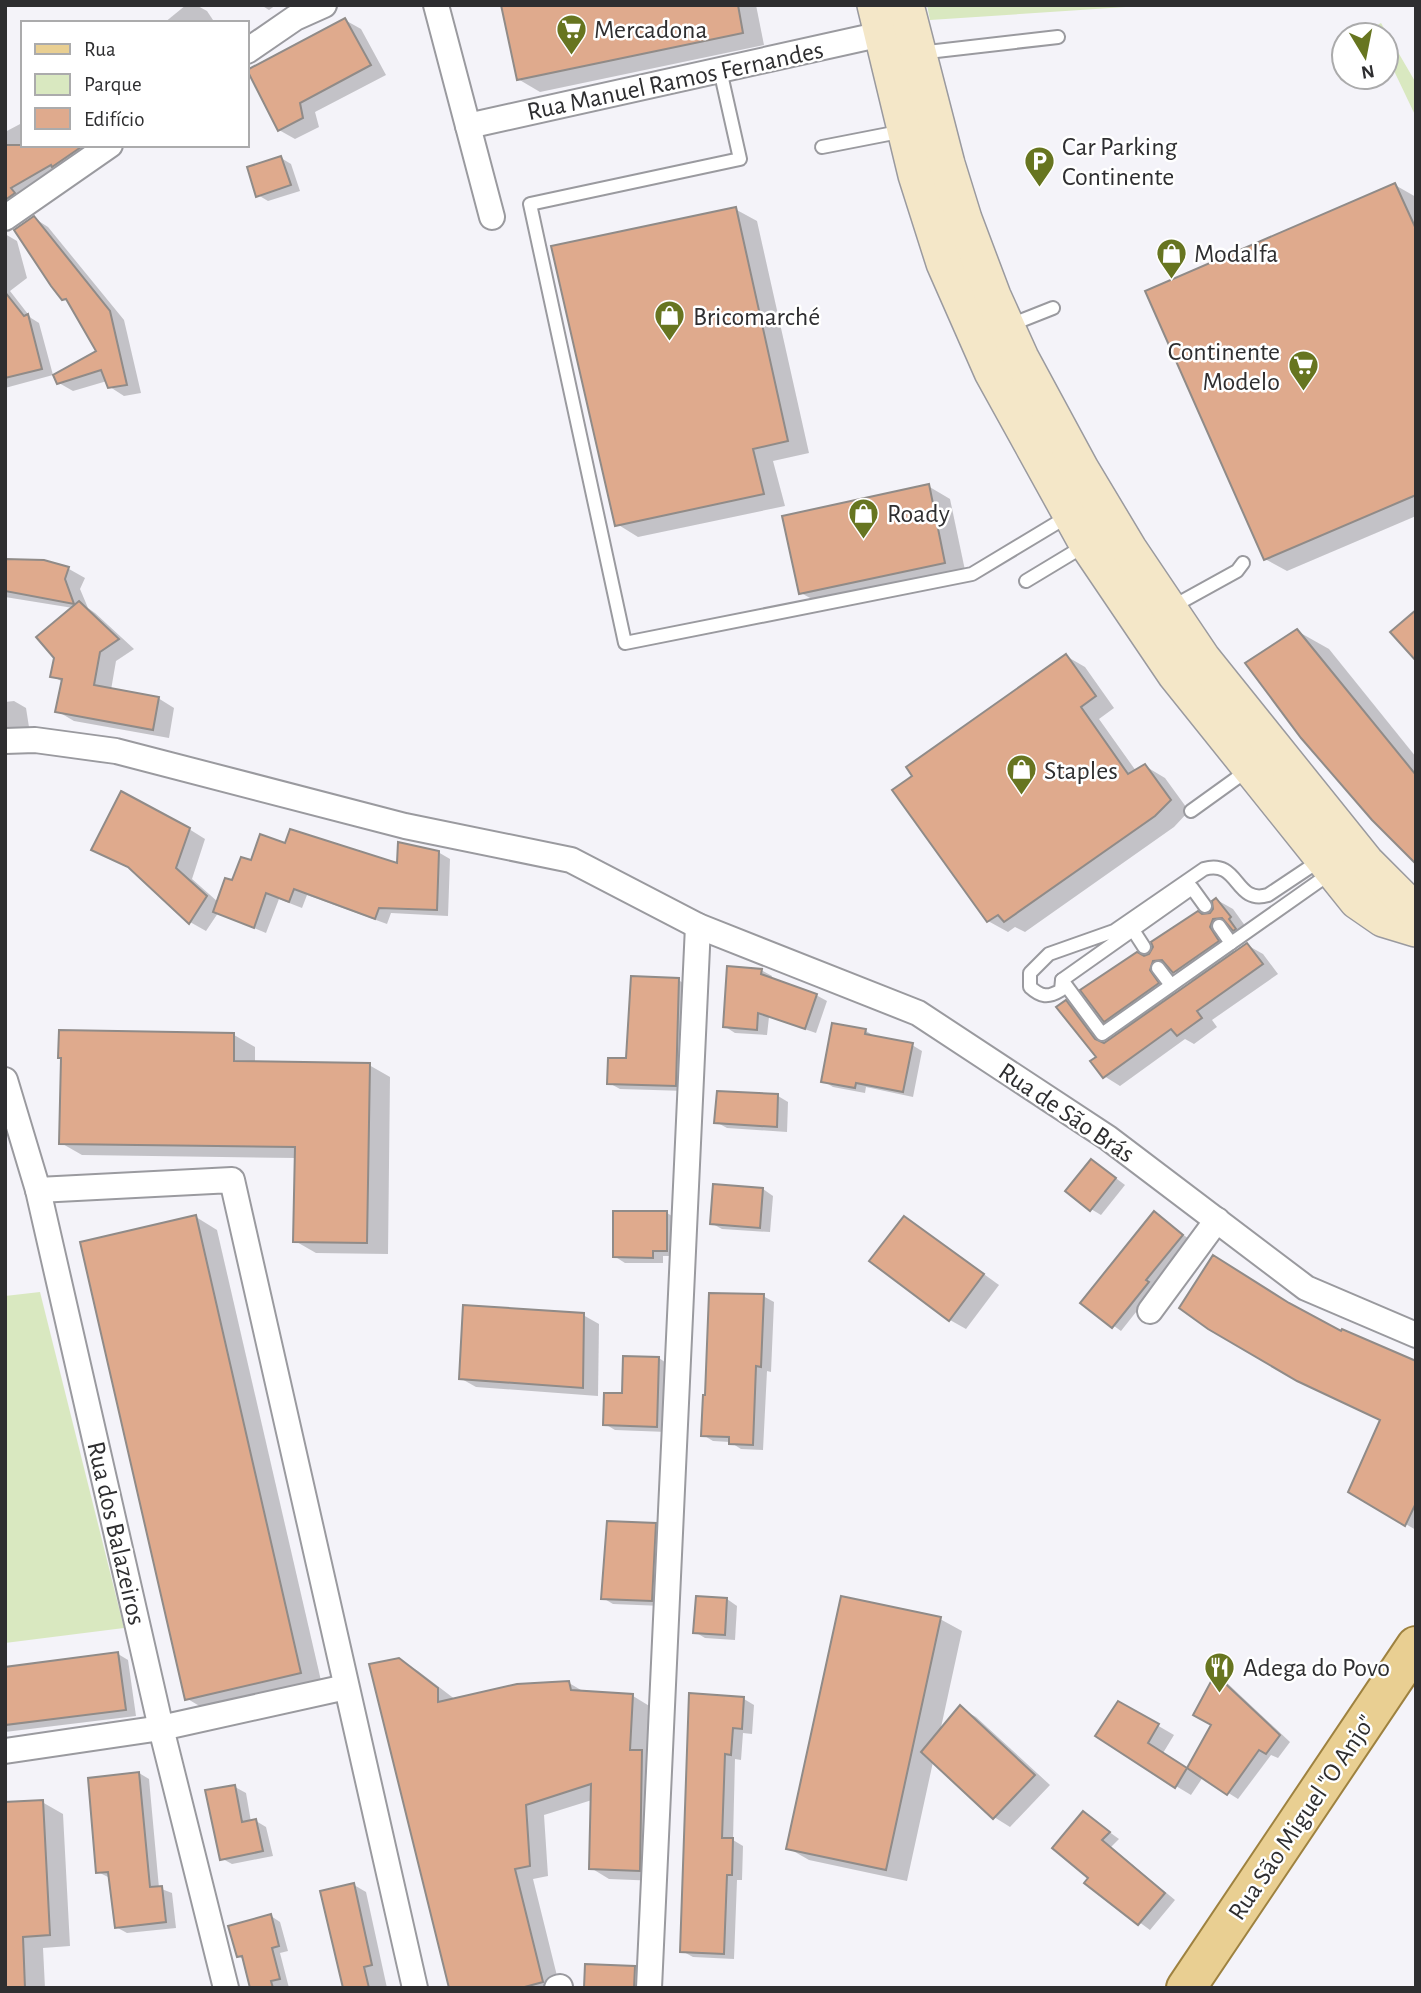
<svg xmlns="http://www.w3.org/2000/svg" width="1421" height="1993" font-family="'Alegreya Sans',sans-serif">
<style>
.green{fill:#d9e8c0}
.shadow{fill:#0003;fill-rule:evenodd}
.building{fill:#dfaa8d;stroke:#908b88;stroke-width:2}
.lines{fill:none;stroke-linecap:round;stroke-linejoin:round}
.service-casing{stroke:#9a9a9f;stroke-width:16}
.minor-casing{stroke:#9a9a9f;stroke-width:28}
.secondary-casing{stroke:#9a9a9f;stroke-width:38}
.primary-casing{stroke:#9e8240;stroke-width:42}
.service{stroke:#fff;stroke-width:12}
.minor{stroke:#fff;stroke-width:24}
.secondary{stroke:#f4e7c8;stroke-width:35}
.primary{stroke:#e9cf92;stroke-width:38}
.labels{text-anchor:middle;stroke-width:5;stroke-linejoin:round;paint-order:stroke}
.poi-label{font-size:26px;fill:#2e2e30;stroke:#fff;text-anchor:start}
.street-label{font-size:26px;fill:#2e2e30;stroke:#fff}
</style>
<rect width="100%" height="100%" fill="#f4f3f9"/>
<g class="green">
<polygon points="927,5 1156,5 930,20"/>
<polygon points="1381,23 1416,83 1416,117 1386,54 1386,35 1377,35 1374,27"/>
<polygon points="40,1292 124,1628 5,1643 5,1296"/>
</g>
<g class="shadow">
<polygon points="186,5 196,5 207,11 215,23 164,23"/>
<polygon points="261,5 276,5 269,10"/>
<polygon points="503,5 756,5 764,45 540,92 518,79"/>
<polygon points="345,20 361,29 386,75 315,112 319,127 295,139 279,130"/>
<polygon points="22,123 23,145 103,145 5,217 5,132"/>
<polygon points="281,158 291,164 300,191 268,201 258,195"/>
<polygon points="1395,185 1416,197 1416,516 1287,571 1265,559"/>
<polygon points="735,209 757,221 809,453 773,461 785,506 638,537 617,524"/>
<polygon points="34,218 48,227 124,320 141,393 124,396 110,387 107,381 73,391 59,383 99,352 70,302 63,299"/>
<polygon points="5,234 17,241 27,278 10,291 31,318 39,323 53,375 5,388"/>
<polygon points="928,486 950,499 966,575 823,605 801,593"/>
<polygon points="5,561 44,561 69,569 85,578 80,589 88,608 95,613 134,649 116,661 111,690 158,698 174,708 169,738 74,721 57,711 63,682 52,676 73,608 5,597"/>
<polygon points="1297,631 1329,649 1416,757 1416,862"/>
<polygon points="1066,656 1085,667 1114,708 1099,719 1136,771 1145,766 1165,778 1189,811 1174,827 1025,932 1015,927 1008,932 988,921"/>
<polygon points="14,701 26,708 29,727 5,729 5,702"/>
<polygon points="189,829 205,839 192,879 218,902 252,862 286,845 399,866 438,852 450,859 448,916 391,913 387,924 307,895 302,908 279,899 266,933 218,913 206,931 190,922 133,869 94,849"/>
<path d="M1217,900L1233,909L1246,927L1244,929L1251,939L1230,928L1226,938L1235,953L1247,945L1263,954L1278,974L1212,1020L1217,1027L1194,1044L1185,1039L1120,1086L1104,1076L1098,1057L1066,1002L1082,1011L1106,1043L1123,1031L1105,1021L1144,958L1151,955L1203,916L1210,915L1215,909ZM1168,970H1172L1193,983L1175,995L1165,980Z"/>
<polygon points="761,970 772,976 771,980 816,995 827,1001 816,1033 769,1017 767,1035 735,1033 724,1026"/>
<polygon points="678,980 689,986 686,1091 620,1089 609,1083 628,1060"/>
<polygon points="834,1025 866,1031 876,1037 912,1045 922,1051 913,1097 866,1087 865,1093 833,1087 823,1081"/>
<polygon points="60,1032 234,1035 255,1047 255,1063 369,1065 390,1077 388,1254 316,1253 295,1241 296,1158 82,1155 61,1143 62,1059"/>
<polygon points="778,1096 788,1102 787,1132 727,1128 716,1122"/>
<polygon points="1101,1167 1125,1185 1101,1215 1091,1209"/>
<polygon points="763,1189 773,1196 770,1232 722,1229 711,1223"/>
<polygon points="667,1213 677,1219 677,1256 663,1256 663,1263 625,1263 614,1256"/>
<polygon points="196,1217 217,1230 322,1685 208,1711 186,1698"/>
<polygon points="1161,1217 1190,1240 1153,1286 1155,1288 1121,1331 1082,1303"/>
<polygon points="920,1228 999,1285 966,1329 950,1320"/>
<polygon points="763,1296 774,1302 771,1372 767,1371 763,1450 741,1449 730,1442 713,1441 703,1435"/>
<polygon points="1297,1310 1342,1334 1416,1363 1416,1530 1350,1492 1381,1421 1314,1389"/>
<polygon points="583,1315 599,1324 598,1396 476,1387 460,1378"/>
<polygon points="659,1358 669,1365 667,1432 615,1430 605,1424 623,1395"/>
<polygon points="655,1525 666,1531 662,1606 613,1604 603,1598"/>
<polygon points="697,1598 727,1599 737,1606 735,1640 705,1638 695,1632"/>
<polygon points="940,1619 962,1631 940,1732 960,1708 976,1717 1050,1785 1010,1827 994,1817 933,1762 907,1881 809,1860 788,1848"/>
<polygon points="118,1654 128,1660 136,1716 5,1732 5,1668"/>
<polygon points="399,1660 418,1671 456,1700 569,1683 586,1693 633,1696 651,1707 658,1881 609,1879 591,1868 592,1800 544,1815 548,1876 533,1879 560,1988 451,1988"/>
<polygon points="1216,1676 1226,1682 1290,1742 1278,1758 1271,1755 1238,1799 1203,1777 1191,1795 1176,1786 1119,1703 1174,1735 1163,1753 1188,1769 1214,1725"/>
<polygon points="691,1695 744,1699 754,1705 752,1734 743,1733 741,1760 735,1759 733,1840 743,1846 742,1880 737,1880 734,1959 693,1957 682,1951"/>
<polygon points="139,1773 149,1779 159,1888 172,1893 176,1928 127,1933 116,1927 110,1878 98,1872"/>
<polygon points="235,1787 246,1793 251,1822 256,1821 266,1827 273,1856 232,1864 221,1858"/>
<polygon points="42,1802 63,1814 70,1946 43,1948 45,1988 5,1988"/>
<polygon points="1083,1813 1119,1839 1111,1847 1175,1900 1150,1930 1086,1883 1091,1878"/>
<polygon points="354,1885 366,1892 387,1988 345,1988"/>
<polygon points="271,1916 280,1922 288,1951 280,1953 289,1988 252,1988 245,1960 238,1956"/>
<polygon points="635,1968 653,1979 653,1988 585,1988"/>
</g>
<g class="building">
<polygon points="501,5 738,5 743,33 517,80"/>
<polygon points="345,18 371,65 300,103 303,118 278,131 247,70"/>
<polygon points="5,145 84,145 52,167 51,165 11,188 15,193 5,200"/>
<polygon points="281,156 291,185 256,197 247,167"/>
<polygon points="1395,183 1416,229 1416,495 1264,560 1145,291"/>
<polygon points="736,207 788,441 753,449 764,494 615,526 551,246"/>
<polygon points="34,216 110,311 127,385 108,388 101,370 57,384 53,375 96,351 66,299 62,300 51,286 14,230"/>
<polygon points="5,292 24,316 28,314 42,369 5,378"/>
<polygon points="929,484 945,563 799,594 782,516"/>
<polygon points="5,559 44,560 69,567 65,579 74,604 5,591"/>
<polygon points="79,601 119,639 100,652 94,685 159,697 153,730 55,712 62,679 50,677 54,658 36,637"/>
<polygon points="1416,610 1416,661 1390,632"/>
<polygon points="1297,629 1416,775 1416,864 1372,820 1301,738 1245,663"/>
<polygon points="1066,654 1096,696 1081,707 1128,774 1145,764 1171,800 1155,816 1004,922 998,915 987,922 892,790 912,776 906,767"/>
<polygon points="121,791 190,828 176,868 207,896 189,924 128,867 91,850"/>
<polygon points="290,829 397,863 398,842 439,851 437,910 379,908 375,919 294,889 289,902 266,893 254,928 213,912 225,878 232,880 241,857 251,860 260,834 285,843"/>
<polygon points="1216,898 1231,917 1229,919 1236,929 1233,931 1222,918 1213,919 1210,927 1219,941 1173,973 1162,960 1153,961 1150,970 1159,983 1104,1022 1080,990 1137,952 1144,956 1149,954 1153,947 1151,942 1198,911 1202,914 1210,913 1213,909 1212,901"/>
<polygon points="1247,943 1263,964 1197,1011 1202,1018 1177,1036 1171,1029 1103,1078 1090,1061 1096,1057 1056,1007 1066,1000 1095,1039 1104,1043"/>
<polygon points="727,966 762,969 761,974 817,994 805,1029 758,1013 757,1030 723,1027"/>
<polygon points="631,976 679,978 676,1086 607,1084 608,1058 626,1058"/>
<polygon points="832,1023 866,1029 865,1034 913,1043 903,1092 856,1083 855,1088 821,1082"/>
<polygon points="59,1030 234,1033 234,1061 370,1063 367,1243 293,1242 295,1147 59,1144 61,1058 58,1058"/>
<polygon points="717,1091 778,1094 777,1127 714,1123"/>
<polygon points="1091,1159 1116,1178 1090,1211 1065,1191"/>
<polygon points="713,1184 763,1188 760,1228 710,1224"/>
<polygon points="613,1211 667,1211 667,1251 653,1251 653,1258 613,1257"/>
<polygon points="1154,1211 1183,1235 1146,1280 1149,1282 1112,1328 1080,1303"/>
<polygon points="196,1215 301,1673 185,1700 80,1242"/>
<polygon points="904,1216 984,1274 949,1321 869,1261"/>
<polygon points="1213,1255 1289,1303 1341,1331 1342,1329 1416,1361 1416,1503 1405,1526 1348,1492 1380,1420 1297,1381 1208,1329 1179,1308"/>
<polygon points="709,1293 764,1294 761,1367 756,1366 753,1445 729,1444 729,1437 701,1436 703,1395 705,1395"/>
<polygon points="463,1305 584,1313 583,1388 459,1379"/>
<polygon points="623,1356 659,1357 657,1427 603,1425 604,1393 622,1393"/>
<polygon points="607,1521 656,1523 652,1601 601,1599"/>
<polygon points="696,1596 727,1598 725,1635 693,1633"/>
<polygon points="841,1596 941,1617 886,1870 786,1849"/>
<polygon points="118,1652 126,1710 5,1725 5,1667"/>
<polygon points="399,1658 438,1688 438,1702 517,1684 569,1681 571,1690 633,1694 630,1750 642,1750 640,1871 589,1869 591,1784 526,1805 530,1866 515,1869 543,1982 521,1988 449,1988 369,1664"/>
<polygon points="1215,1674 1280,1735 1266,1754 1259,1750 1227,1795 1187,1768 1211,1725 1193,1715"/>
<polygon points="689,1693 744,1697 742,1729 733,1728 731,1755 725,1754 722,1838 733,1838 732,1875 727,1875 724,1954 680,1952"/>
<polygon points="1118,1701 1159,1724 1148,1743 1187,1768 1175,1788 1095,1736"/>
<polygon points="960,1705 1035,1775 993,1819 921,1752"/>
<polygon points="139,1772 150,1887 162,1886 166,1922 115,1928 108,1872 96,1873 88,1778"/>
<polygon points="235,1785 242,1822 256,1819 263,1851 220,1860 205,1790"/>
<polygon points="43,1800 50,1935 23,1937 25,1988 5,1988 5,1802"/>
<polygon points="1083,1811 1110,1832 1102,1840 1165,1893 1138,1925 1084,1883 1088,1878 1052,1848"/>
<polygon points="354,1883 372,1965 364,1967 369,1988 343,1988 320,1891"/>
<polygon points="271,1914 279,1946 272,1948 280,1979 271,1981 273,1988 250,1988 242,1956 237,1957 228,1926"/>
<polygon points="585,1964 635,1966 634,1988 584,1988"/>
</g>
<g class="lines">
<defs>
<g id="service">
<polyline points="919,53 1058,37"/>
<polyline points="720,70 740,159 530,204 625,643 972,574 1070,515"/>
<polyline points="822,147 904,131"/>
<polyline points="1010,325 1053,308"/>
<polyline points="1026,581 1084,546"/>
<polyline points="1170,608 1237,571 1243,563"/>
<polyline points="1191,811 1248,770"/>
<path d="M1205,906L1192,888L1062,980L1061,990C1048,998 1041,997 1030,987V973L1049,954L1114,931L1204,869C1240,859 1234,905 1268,895L1322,859"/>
<polyline points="1219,926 1231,943"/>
<polyline points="1133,930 1144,947"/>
<polyline points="1158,968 1171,985"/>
<polyline points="1062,980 1102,1034 1332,872"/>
</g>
<g id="minor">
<polyline points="436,5 492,217"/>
<polyline points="247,51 295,18 324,5"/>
<polyline points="468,126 882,34"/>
<polyline points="5,218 110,145"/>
<polyline points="5,741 35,740 116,751 405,826 571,860 698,926 918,1013 1108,1138 1306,1288 1416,1335"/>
<polyline points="5,1080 38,1190 161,1728 226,1988"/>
<polyline points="38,1190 232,1180 415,1988"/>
<polyline points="1150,1311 1217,1220"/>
<polyline points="5,1751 161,1728 346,1687"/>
<polyline points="557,1988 560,1987"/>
<polyline points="649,1988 698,926"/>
</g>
<g id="secondary">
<polyline points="875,5 916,175 944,263 992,372 1087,544 1175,674 1333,871 1357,901 1383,919 1416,929"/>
<polyline points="906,5 947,164 964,219 993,296 1021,358 1081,469 1129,549 1203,659 1366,862 1416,912"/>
</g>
<polyline id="primary" points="1186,1988 1416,1646"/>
</defs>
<use href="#service" class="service-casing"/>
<use href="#minor" class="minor-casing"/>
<use href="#secondary" class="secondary-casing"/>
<use href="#primary" class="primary-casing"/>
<use href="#service" class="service"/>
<use href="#minor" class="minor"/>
<use href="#secondary" class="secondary"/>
<use href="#primary" class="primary"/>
</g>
<defs>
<symbol id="supermarket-pin" viewBox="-11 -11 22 30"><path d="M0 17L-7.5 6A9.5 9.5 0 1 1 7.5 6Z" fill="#677520" stroke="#fff"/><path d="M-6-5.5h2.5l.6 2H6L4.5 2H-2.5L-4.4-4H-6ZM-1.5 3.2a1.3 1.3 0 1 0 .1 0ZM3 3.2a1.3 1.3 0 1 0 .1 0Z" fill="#fff"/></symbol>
<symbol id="parking-pin" viewBox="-11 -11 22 30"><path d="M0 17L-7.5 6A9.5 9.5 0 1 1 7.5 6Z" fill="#677520" stroke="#fff"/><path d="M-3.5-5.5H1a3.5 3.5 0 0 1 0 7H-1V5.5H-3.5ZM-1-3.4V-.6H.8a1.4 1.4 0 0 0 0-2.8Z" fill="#fff"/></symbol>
<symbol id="shop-pin" viewBox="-11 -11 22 30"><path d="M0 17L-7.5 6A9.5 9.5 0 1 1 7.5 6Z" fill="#677520" stroke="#fff"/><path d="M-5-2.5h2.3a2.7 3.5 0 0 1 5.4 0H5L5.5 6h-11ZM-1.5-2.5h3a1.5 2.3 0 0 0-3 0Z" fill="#fff"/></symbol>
<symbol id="restaurant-pin" viewBox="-11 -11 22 30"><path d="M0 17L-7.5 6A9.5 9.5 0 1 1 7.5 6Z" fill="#677520" stroke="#fff"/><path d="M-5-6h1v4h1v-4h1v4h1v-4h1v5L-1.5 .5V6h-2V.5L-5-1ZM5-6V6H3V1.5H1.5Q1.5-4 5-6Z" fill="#fff"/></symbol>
</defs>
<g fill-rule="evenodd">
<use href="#supermarket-pin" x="554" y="12" width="35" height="47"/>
<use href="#parking-pin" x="1022" y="144" width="35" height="47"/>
<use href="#shop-pin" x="1154" y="236" width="35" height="47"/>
<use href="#shop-pin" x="652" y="298" width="35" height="47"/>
<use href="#supermarket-pin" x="1286" y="348" width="35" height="47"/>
<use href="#shop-pin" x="846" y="496" width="35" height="47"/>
<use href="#shop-pin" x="1004" y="752" width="35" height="47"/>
<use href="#restaurant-pin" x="1202" y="1650" width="35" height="47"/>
</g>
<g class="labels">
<g class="poi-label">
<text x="594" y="38">Mercadona</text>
<text x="1062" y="155">Car Parking<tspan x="1062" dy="30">Continente</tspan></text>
<text x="1194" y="262">Modalfa</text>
<text x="693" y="325">Bricomarché</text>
<text x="1280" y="360" text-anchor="end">Continente<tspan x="1280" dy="30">Modelo</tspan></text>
<text x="887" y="522">Roady</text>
<text x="1044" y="779">Staples</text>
<text x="1243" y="1676">Adega do Povo</text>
</g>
<g class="street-label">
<text transform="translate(675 80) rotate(-12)" y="9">Rua Manuel Ramos Fernandes</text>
<text transform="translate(1067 1112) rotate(34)" y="9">Rua de São Brás</text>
<text transform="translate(117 1533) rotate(77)" y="9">Rua dos Balazeiros</text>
<text transform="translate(1301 1817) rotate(-56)" y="9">Rua São Miguel "O Anjo"</text>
</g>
</g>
<rect width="1421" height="1993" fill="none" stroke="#2e2e30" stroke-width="14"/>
<rect x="21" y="21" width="228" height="126" fill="#ffffff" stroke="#ababac" stroke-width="2"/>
<rect x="35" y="44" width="35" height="10" fill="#e9cf92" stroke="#ababac" stroke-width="2"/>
<text x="84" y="56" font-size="21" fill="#2e2e30">Rua</text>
<rect x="35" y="74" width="35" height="21" fill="#d9e8c0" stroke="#ababac" stroke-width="2"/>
<text x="84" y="91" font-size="21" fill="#2e2e30">Parque</text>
<rect x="35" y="108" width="35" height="21" fill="#dfaa8d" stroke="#ababac" stroke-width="2"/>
<text x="84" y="126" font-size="21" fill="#2e2e30">Edifício</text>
<g transform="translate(1365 56) rotate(170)"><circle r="33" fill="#ffffff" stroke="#ababac" stroke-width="2"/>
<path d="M0-5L12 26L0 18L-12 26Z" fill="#677520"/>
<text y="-10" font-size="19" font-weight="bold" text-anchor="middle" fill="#2e2e30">N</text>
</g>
</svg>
